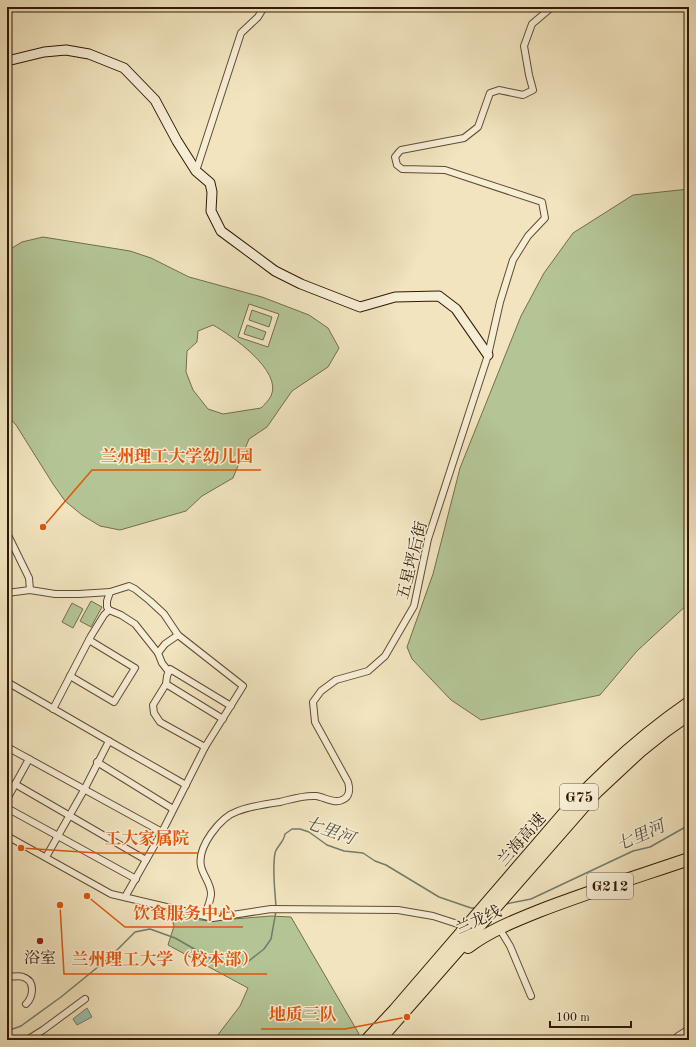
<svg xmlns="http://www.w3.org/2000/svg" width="696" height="1047" font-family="'Old Standard TT','Noto Serif SC',serif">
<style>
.green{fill:#b4c595;stroke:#726e4c;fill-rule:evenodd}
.water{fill:#9bbfb0;stroke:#717c6b}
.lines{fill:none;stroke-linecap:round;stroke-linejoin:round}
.stream{stroke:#717c6b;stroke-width:1.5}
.street-casing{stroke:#614b32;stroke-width:8}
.secondary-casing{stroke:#311803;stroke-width:11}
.highway-casing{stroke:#311803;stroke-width:14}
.street{stroke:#f6edd5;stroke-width:6}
.secondary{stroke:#f6edd5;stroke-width:9}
.highway{stroke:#f1e4be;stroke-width:12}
.poi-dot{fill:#8f2418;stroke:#f6edd5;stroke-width:1.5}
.labels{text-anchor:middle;stroke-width:3;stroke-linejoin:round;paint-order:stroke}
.shield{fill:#f6edd5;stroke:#6c5842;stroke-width:1}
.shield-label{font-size:15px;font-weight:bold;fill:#311803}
.street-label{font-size:16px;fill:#311803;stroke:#f6edd5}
.poi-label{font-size:16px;fill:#311803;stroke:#f6edd5}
.water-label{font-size:17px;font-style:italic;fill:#565240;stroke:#f6edd5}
.leader{fill:none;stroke:#df560c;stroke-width:1.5}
.callout-dot{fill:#df560c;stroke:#f6edd5;stroke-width:1.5}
.callout-label{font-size:17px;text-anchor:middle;font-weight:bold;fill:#df560c;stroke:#f6edd5;stroke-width:3;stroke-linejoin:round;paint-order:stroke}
</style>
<rect width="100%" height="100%" fill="#f1e4be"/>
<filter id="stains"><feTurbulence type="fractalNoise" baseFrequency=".005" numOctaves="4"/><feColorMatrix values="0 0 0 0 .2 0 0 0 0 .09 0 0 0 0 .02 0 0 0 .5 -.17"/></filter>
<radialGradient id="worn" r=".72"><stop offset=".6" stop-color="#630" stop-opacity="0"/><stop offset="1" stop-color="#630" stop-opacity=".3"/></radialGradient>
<g class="green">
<polygon points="689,189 689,603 637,651 600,695 481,720 451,700 412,659 407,647 433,574 460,468 521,316 544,273 573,233 633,195"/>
<path d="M43,237L130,251L151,258L189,277L262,297L309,315L328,328L339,348L328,367L292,391L267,427L249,439L233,478L202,496L186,511L120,530L100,526L82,515L65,501L53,484L16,425L7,415V251L22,242ZM249,304L279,314L268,347L238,337ZM213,325C231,335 283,371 271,396C269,400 264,405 261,408L223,414L208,409L193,390L186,372L187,351L197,342L198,331Z"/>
<polygon points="252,310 272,317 269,327 249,320"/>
<polygon points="247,325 266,332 263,340 244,334"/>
<polygon points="91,601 102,607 91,627 80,621"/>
<polygon points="72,603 83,609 73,628 62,622"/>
<polygon points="171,916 209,921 271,916 291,917 359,1034 352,1040 214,1040 240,1006 248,988 168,945 174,926"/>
</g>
<polygon class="water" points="87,1008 92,1017 77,1025 73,1019"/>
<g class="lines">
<g class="stream">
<polyline points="506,904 531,899 633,851 650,847 689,825"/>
<path d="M276,907C275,890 272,870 275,853C277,846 284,842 285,834L292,829H300L309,832L327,845L344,851L363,853L375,861L386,865L439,897L471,908H476"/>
<polyline points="7,1031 21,1026 61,997 109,958 135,932 150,929 175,938 212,959 226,964 235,965 245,964 264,949 271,939 276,911"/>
</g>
<defs>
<g id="street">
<polyline points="196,171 241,33 258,17 264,7"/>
<polyline points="7,533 29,578 30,590"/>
<polyline points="110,592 107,601 107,607 109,610 121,615 135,624 158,653"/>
<polyline points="7,593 30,590 55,594 79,594 110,592 129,586 135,589 150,601 164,614 178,635 243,686 205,747 162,832 125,897"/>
<polyline points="169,672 162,663 158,653 165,644 178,635"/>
<polyline points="70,676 114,702 135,668 89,640"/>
<polyline points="7,682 109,741 84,790 46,857"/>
<polyline points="166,684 167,676 170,669 231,706"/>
<polyline points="53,709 91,636 104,615 109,610"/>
<polyline points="109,741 186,785"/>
<polyline points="7,747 162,832"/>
<polyline points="205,747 160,722 154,713 153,705 166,684 223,719"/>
<polyline points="97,762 173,809"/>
<polyline points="15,784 146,860"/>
<polyline points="7,799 29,759"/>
<polyline points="7,808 136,879"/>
<polyline points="7,836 111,894 213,918 271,909 398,910 433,916 467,927"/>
<path d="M205,915C207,909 210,902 211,895C212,885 203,876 201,866C197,847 220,817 238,811C251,806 266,804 280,802C292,799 303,795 316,796C324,797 334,804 342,800C350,797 350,789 348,782L315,722L313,702L321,691L336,680L368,671L385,656L414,606L428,539L488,355L500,302L513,260L528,236L545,218L542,202L445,170L402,169L397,165L395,157L399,152L401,150L464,138L478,127L490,93L499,90L523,95L533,90L529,75L524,46L532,24L552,7"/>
<polyline points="499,928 510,946 531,996"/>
<path d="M7,977C12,977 19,975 23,977C36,981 33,997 26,1004"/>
<polyline points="27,1040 43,1030 85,999"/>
<polyline points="675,1040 678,1036 689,1029"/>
</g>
<polyline id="secondary" points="7,61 44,52 66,50 89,54 124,68 155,100 177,141 196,171 210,183 212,192 211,211 221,231 275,271 301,284 360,307 395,297 439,296 456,309 488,355"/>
<g id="highway">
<path d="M468,947C489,931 514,921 539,911C588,892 639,876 689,859"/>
<path d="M367,1040L395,1010L569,808C606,768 644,734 689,703"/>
<polyline points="379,1040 597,791 640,751 665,731 689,714"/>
</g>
</defs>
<use href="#street" class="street-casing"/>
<use href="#secondary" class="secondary-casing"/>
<use href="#highway" class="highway-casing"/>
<use href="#street" class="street"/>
<use href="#secondary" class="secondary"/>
<use href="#highway" class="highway"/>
</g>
<circle class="poi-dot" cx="40" cy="941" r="4"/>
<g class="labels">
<g class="shield">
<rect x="560" y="784" width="38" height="26" rx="3"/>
<rect x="587" y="873" width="46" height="26" rx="3"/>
</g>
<g class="shield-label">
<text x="579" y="802">G75</text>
<text x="610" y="891">G212</text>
</g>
<g class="street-label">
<text transform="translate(411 560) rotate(-76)" y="6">五星坪后街</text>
<text transform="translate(521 839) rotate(-49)" y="6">兰海高速</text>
<text transform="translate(478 919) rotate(-24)" y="6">兰龙线</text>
</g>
<g class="poi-label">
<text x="40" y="963">浴室</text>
</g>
<g class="water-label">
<text transform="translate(330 830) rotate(20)" y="6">七里河</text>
<text transform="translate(640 835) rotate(-24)" y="6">七里河</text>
</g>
</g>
<path class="leader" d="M43 527L92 470H261M21 848L97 853H198M87 896L125 927H243M60 905L64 974H267M407 1017L345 1029H261"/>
<g class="callout-dot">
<circle cx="43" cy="527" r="4"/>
<circle cx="21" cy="848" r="4"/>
<circle cx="87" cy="896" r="4"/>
<circle cx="60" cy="905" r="4"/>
<circle cx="407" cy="1017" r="4"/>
</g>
<g class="callout-label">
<text x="177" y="462">兰州理工大学幼儿园</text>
<text x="147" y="844">工大家属院</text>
<text x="184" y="919">饮食服务中心</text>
<text x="165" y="965">兰州理工大学（校本部）</text>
<text x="303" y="1020">地质三队</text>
</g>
<rect width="696" height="1047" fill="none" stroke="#f1e4be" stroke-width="24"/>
<rect x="8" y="8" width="680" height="1031" fill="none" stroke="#311803" stroke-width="2"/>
<rect x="12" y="12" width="672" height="1023" fill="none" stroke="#311803"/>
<path d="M550 1021v6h81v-6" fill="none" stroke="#311803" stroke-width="2"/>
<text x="556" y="1021" font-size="12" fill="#311803" stroke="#f6edd5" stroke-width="3" paint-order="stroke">100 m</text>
<rect width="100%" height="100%" filter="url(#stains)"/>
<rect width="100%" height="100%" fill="url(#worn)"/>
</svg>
